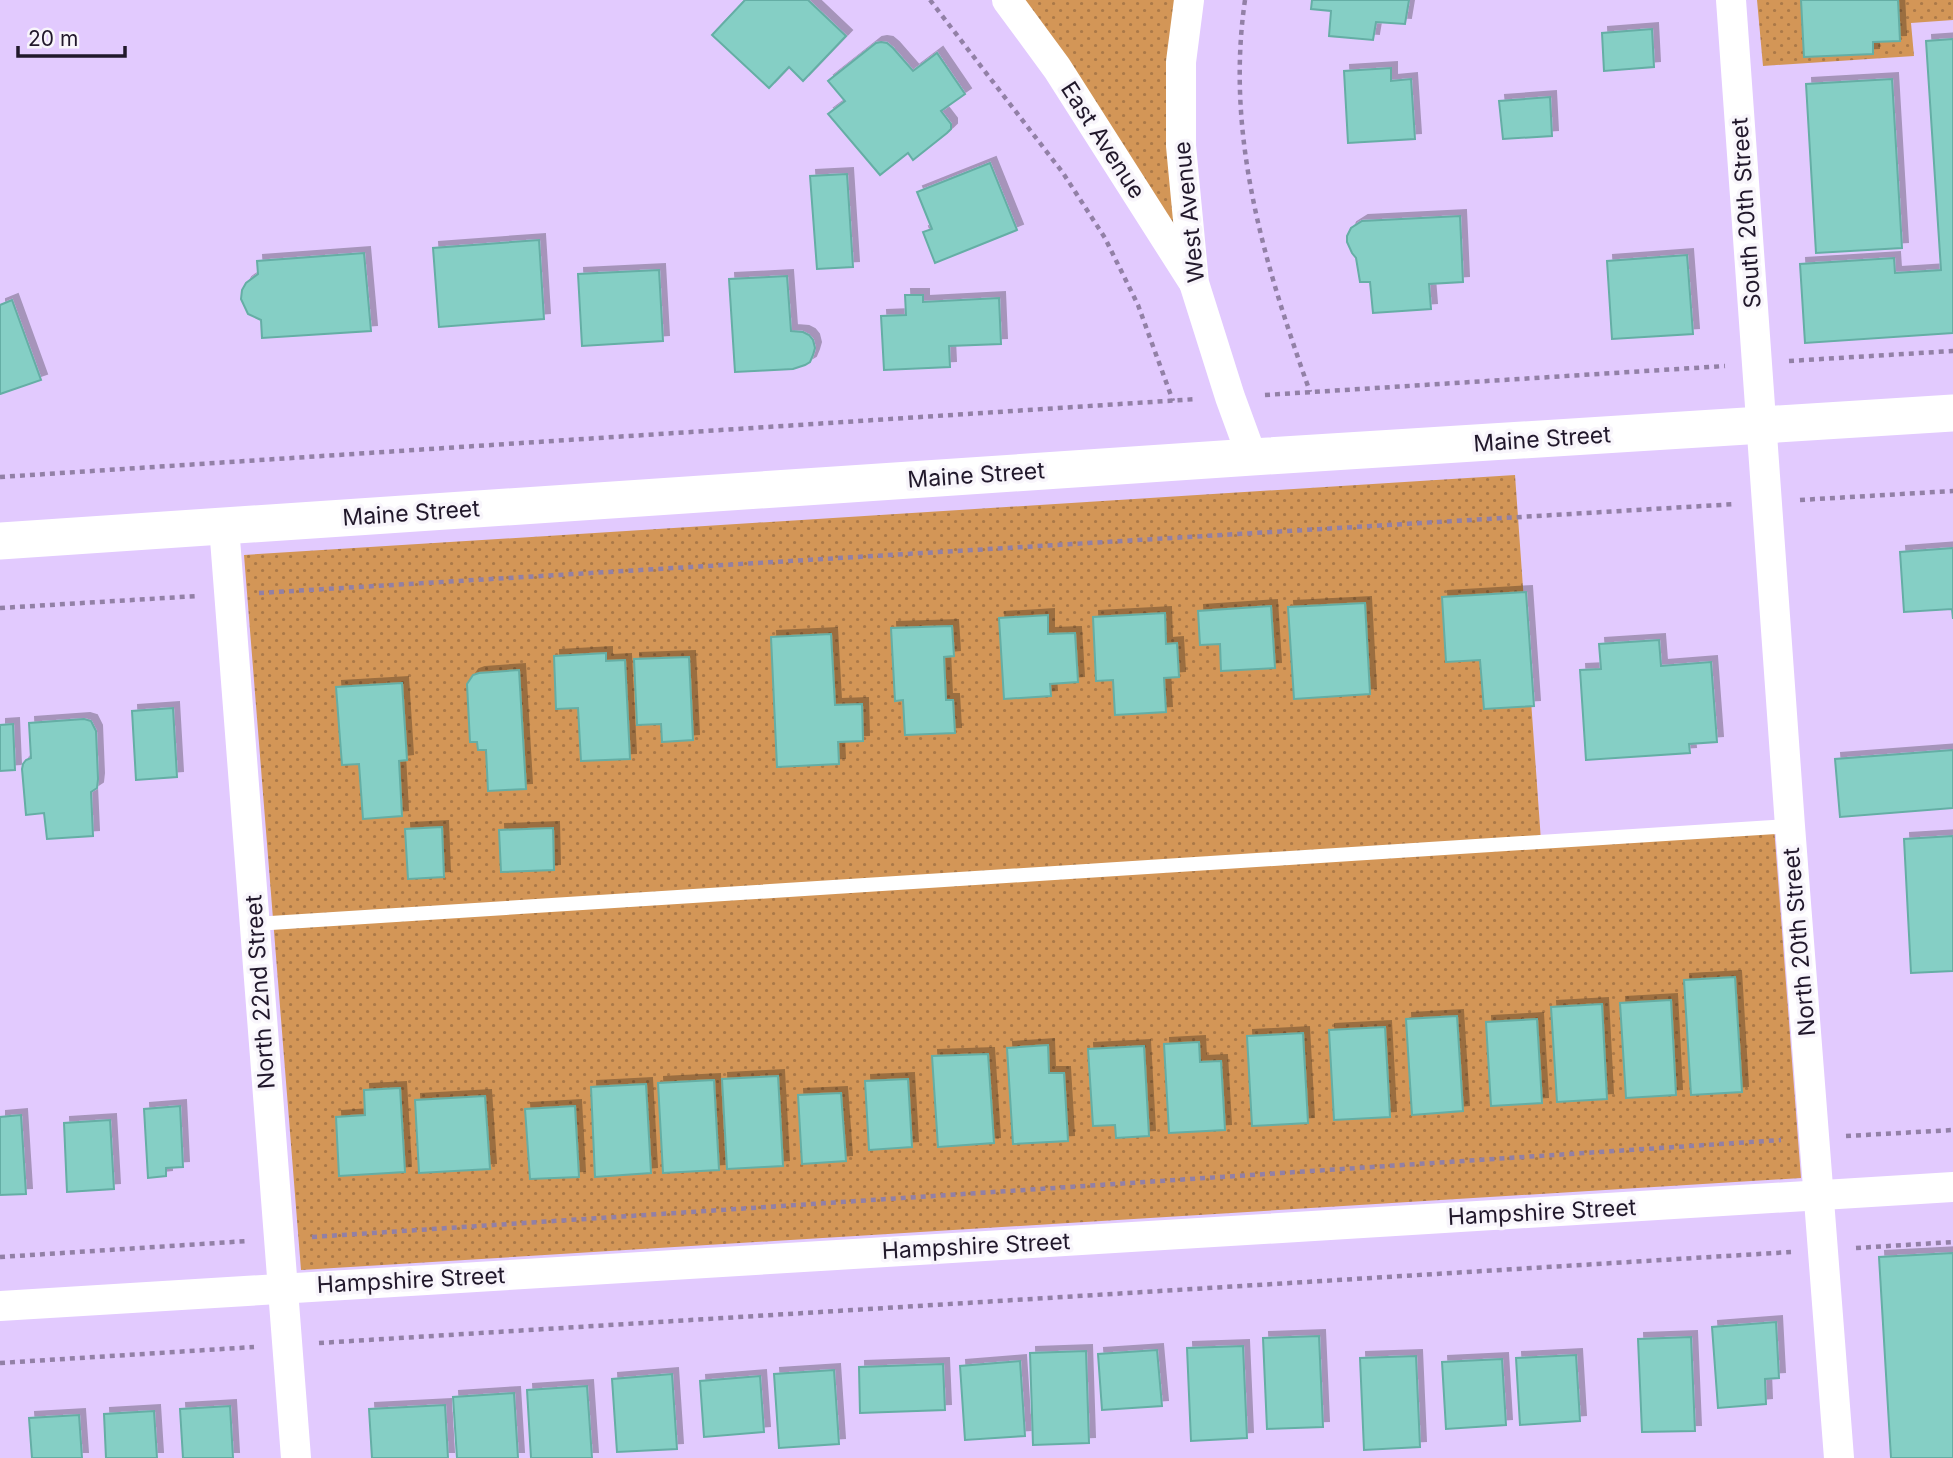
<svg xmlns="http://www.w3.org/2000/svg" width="1953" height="1458" font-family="Inter,sans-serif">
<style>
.green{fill:url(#green-dots)}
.building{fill:#85cfc5;stroke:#65aea5;stroke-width:2;filter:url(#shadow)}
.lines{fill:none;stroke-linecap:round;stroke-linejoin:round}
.path{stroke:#9280a6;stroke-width:4.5;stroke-dasharray:5 5;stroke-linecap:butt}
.service{stroke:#fff;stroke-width:14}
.minor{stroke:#fff;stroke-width:30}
.tertiary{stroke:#fff;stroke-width:37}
.labels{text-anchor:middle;stroke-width:7;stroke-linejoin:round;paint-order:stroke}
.street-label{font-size:23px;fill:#21182b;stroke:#f8f5fb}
</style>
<defs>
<pattern id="green-dots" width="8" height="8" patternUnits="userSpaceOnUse" patternTransform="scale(1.75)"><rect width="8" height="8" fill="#d39657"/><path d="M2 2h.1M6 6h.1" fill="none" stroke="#ab7948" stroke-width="1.8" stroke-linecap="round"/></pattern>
<filter id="shadow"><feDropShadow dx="6" dy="-6" stdDeviation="0" flood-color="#0004"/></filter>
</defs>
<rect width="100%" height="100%" fill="#e2cafe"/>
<g class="green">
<polygon points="1010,0 1184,0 1188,266"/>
<polygon points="1757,0 1953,0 1953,20 1911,23 1914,56 1763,66"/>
<polygon points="1515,475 1541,841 1774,827 1801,1178 301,1270 244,555"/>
</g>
<g class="building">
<polygon points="745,0 808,0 846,36 803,81 789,67 769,88 712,35"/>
<polygon points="1312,0 1409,0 1405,24 1376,22 1373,40 1329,36 1331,11 1311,9"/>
<polygon points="1801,0 1898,0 1900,41 1873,42 1873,54 1804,57"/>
<polygon points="1652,29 1654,67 1604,71 1602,33"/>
<polygon points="1953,39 1953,333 1805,343 1800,264 1894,258 1895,273 1941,270 1926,41"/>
<polygon points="881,42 887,43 893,48 913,71 937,53 965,94 941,111 951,124 951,129 947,133 913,160 908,153 880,175 828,114 845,101 828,81 876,43"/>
<polygon points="1391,68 1391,81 1411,79 1415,139 1348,143 1344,71"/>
<polygon points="1892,79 1902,248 1816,253 1806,84"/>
<polygon points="1550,97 1552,136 1503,139 1499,101"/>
<polygon points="990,163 1017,230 935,263 923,232 932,229 917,192"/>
<polygon points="847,174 853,267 817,269 810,176"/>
<polygon points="1460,216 1463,282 1429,284 1431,309 1373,313 1370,282 1360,282 1356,258 1352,253 1347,242 1347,236 1351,228 1362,221"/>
<polygon points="539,240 544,319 439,327 433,248"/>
<polygon points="364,253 371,331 262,338 261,320 248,314 241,299 242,290 246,283 258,274 257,261"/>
<polygon points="1687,255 1693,334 1612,339 1607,261"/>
<polygon points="659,270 663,341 582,346 578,274"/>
<polygon points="787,276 791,331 803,332 809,335 813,340 815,348 813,355 810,362 805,365 793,369 735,372 729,279"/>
<polygon points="905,295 923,295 923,302 999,298 1001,344 949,346 950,367 884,370 881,316 906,315"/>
<polygon points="12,300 41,380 0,394 0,305"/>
<polygon points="1953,548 1953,619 1952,609 1904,612 1900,552"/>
<polygon points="1526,592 1534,706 1484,709 1480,660 1446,662 1442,597"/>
<polygon points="1365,603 1370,694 1294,699 1288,607"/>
<polygon points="1271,606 1275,668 1221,671 1220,644 1200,645 1198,611"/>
<polygon points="1165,613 1166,644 1177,643 1179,677 1164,678 1166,712 1115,715 1113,680 1096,681 1093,617"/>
<polygon points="1048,615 1048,634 1075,633 1078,682 1050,684 1051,696 1004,699 999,618"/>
<polygon points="952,626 954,656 944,657 946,700 953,700 955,733 905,735 903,700 895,701 891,628"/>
<polygon points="831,634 835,705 862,704 863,741 838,742 839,764 777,767 771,637"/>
<polygon points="1659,640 1661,666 1711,662 1717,742 1689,744 1690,753 1586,760 1580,670 1601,669 1599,644"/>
<polygon points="606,653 606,661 625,660 630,759 581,761 578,708 556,709 554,656"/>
<polygon points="689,657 693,740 662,742 661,724 637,725 634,659"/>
<polygon points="519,670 526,789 488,791 486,750 478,750 477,742 470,742 467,684 473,675 479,673"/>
<polygon points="402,683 407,760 399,761 402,816 363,819 359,764 342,765 336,687"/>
<polygon points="173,708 177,777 136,780 132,711"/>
<polygon points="84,719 91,721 96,731 98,779 97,788 91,792 93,836 47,839 44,813 26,815 22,769 23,764 26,760 31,758 29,723"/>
<polygon points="13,724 15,770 0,771 0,725"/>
<polygon points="1953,750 1953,808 1840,817 1835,759"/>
<polygon points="442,827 444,877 408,879 405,829"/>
<polygon points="553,828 554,870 501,872 499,830"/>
<polygon points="1953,836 1953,971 1911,973 1904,839"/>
<polygon points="1735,977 1742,1092 1691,1095 1684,980"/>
<polygon points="1671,1000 1676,1095 1626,1098 1620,1003"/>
<polygon points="1602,1004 1607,1099 1557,1102 1551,1007"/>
<polygon points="1457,1016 1463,1111 1412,1115 1406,1019"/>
<polygon points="1537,1019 1542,1103 1491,1106 1486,1022"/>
<polygon points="1385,1027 1390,1117 1334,1120 1329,1030"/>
<polygon points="1303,1033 1308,1123 1252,1126 1247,1036"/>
<polygon points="1199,1042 1200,1062 1221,1061 1225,1130 1169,1133 1164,1044"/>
<polygon points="1048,1045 1049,1073 1064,1073 1068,1141 1013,1144 1007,1048"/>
<polygon points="1144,1046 1149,1136 1116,1138 1115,1125 1093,1126 1088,1049"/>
<polygon points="988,1054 994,1143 938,1147 932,1056"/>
<polygon points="778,1076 783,1166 727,1169 722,1079"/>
<polygon points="908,1079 912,1147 869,1150 865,1081"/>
<polygon points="714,1080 719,1170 663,1173 658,1083"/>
<polygon points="646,1084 651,1173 595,1177 591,1087"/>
<polygon points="400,1088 405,1172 339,1176 336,1117 365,1115 364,1090"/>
<polygon points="841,1093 846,1161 802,1164 798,1095"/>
<polygon points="485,1096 490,1169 419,1173 415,1100"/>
<polygon points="180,1106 183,1167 166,1168 166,1176 148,1178 144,1109"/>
<polygon points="575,1106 579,1177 530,1179 525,1109"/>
<polygon points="21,1115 26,1194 0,1195 0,1117"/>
<polygon points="110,1120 114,1189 67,1192 64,1123"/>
<polygon points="1953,1253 1953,1458 1891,1458 1879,1257"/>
<polygon points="1776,1322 1779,1378 1765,1379 1766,1404 1718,1408 1712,1327"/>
<polygon points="1319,1336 1323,1427 1267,1429 1263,1338"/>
<polygon points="1691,1337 1695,1431 1642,1432 1638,1339"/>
<polygon points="1243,1346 1247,1438 1191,1441 1187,1348"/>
<polygon points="1157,1350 1162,1406 1102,1410 1098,1354"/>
<polygon points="1086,1351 1089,1443 1033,1445 1030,1353"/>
<polygon points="1576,1355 1580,1421 1520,1425 1516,1358"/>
<polygon points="1416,1356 1420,1447 1364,1450 1360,1358"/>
<polygon points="1502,1359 1506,1425 1446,1429 1442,1362"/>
<polygon points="1020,1361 1025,1436 965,1440 960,1366"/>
<polygon points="943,1364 945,1410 860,1413 859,1367"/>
<polygon points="834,1370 839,1444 779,1448 774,1374"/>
<polygon points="672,1374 677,1449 617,1452 612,1379"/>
<polygon points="760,1376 764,1432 704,1437 700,1381"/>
<polygon points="587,1386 592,1458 531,1458 527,1390"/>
<polygon points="514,1393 518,1458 457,1458 453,1397"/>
<polygon points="445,1405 448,1458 372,1458 369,1409"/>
<polygon points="230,1406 233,1458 183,1458 180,1409"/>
<polygon points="154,1411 157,1458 106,1458 104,1414"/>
<polygon points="79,1415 82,1458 32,1458 29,1418"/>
</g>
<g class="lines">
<g class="path">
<polyline points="930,0 1063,173 1105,238 1138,305 1173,401"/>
<path d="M1245,0C1225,137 1265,265 1310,392"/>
<polyline points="1789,361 1953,351"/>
<polyline points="1265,395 1725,366"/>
<polyline points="0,477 1197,399"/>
<polyline points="1800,500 1953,491"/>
<polyline points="259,593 1736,504"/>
<polyline points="0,608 198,596"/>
<polyline points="1846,1136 1953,1130"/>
<polyline points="312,1237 1781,1140"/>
<polyline points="1856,1248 1953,1242"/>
<polyline points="0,1257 248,1241"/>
<polyline points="319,1343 1791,1252"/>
<polyline points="0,1363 254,1347"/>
</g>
<polyline class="service" points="255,924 1790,826"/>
<g class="minor">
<polyline points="1007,0 1057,68 1192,280"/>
<polyline points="1189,0 1181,62 1181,146 1194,283 1230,397 1252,457"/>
<polyline points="1731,0 1790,826 1839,1458"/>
<polyline points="224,526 296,1458"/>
<polyline points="0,1306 1953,1187"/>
</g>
<polyline class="tertiary" points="0,541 1252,457 1953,413"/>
</g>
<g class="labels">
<g class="street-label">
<text transform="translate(1103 140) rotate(57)" y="8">East Avenue</text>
<text transform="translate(1189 212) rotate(-96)" y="8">West Avenue</text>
<text transform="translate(1746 213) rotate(-94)" y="8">South 20th Street</text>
<text transform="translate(1542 439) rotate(-4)" y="8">Maine Street</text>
<text transform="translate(976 475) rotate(-4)" y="8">Maine Street</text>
<text transform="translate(411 513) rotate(-4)" y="8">Maine Street</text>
<text transform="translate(1799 942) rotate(-95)" y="8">North 20th Street</text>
<text transform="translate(260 992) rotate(-94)" y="8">North 22nd Street</text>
<text transform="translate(1542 1212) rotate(-3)" y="8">Hampshire Street</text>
<text transform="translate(976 1246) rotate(-3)" y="8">Hampshire Street</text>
<text transform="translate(411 1280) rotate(-3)" y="8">Hampshire Street</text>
</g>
</g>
<path d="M18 46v10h107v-10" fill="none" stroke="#21182b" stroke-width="3.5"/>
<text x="28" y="46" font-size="21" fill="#21182b" stroke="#f8f5fb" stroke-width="5" paint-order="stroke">20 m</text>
</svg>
